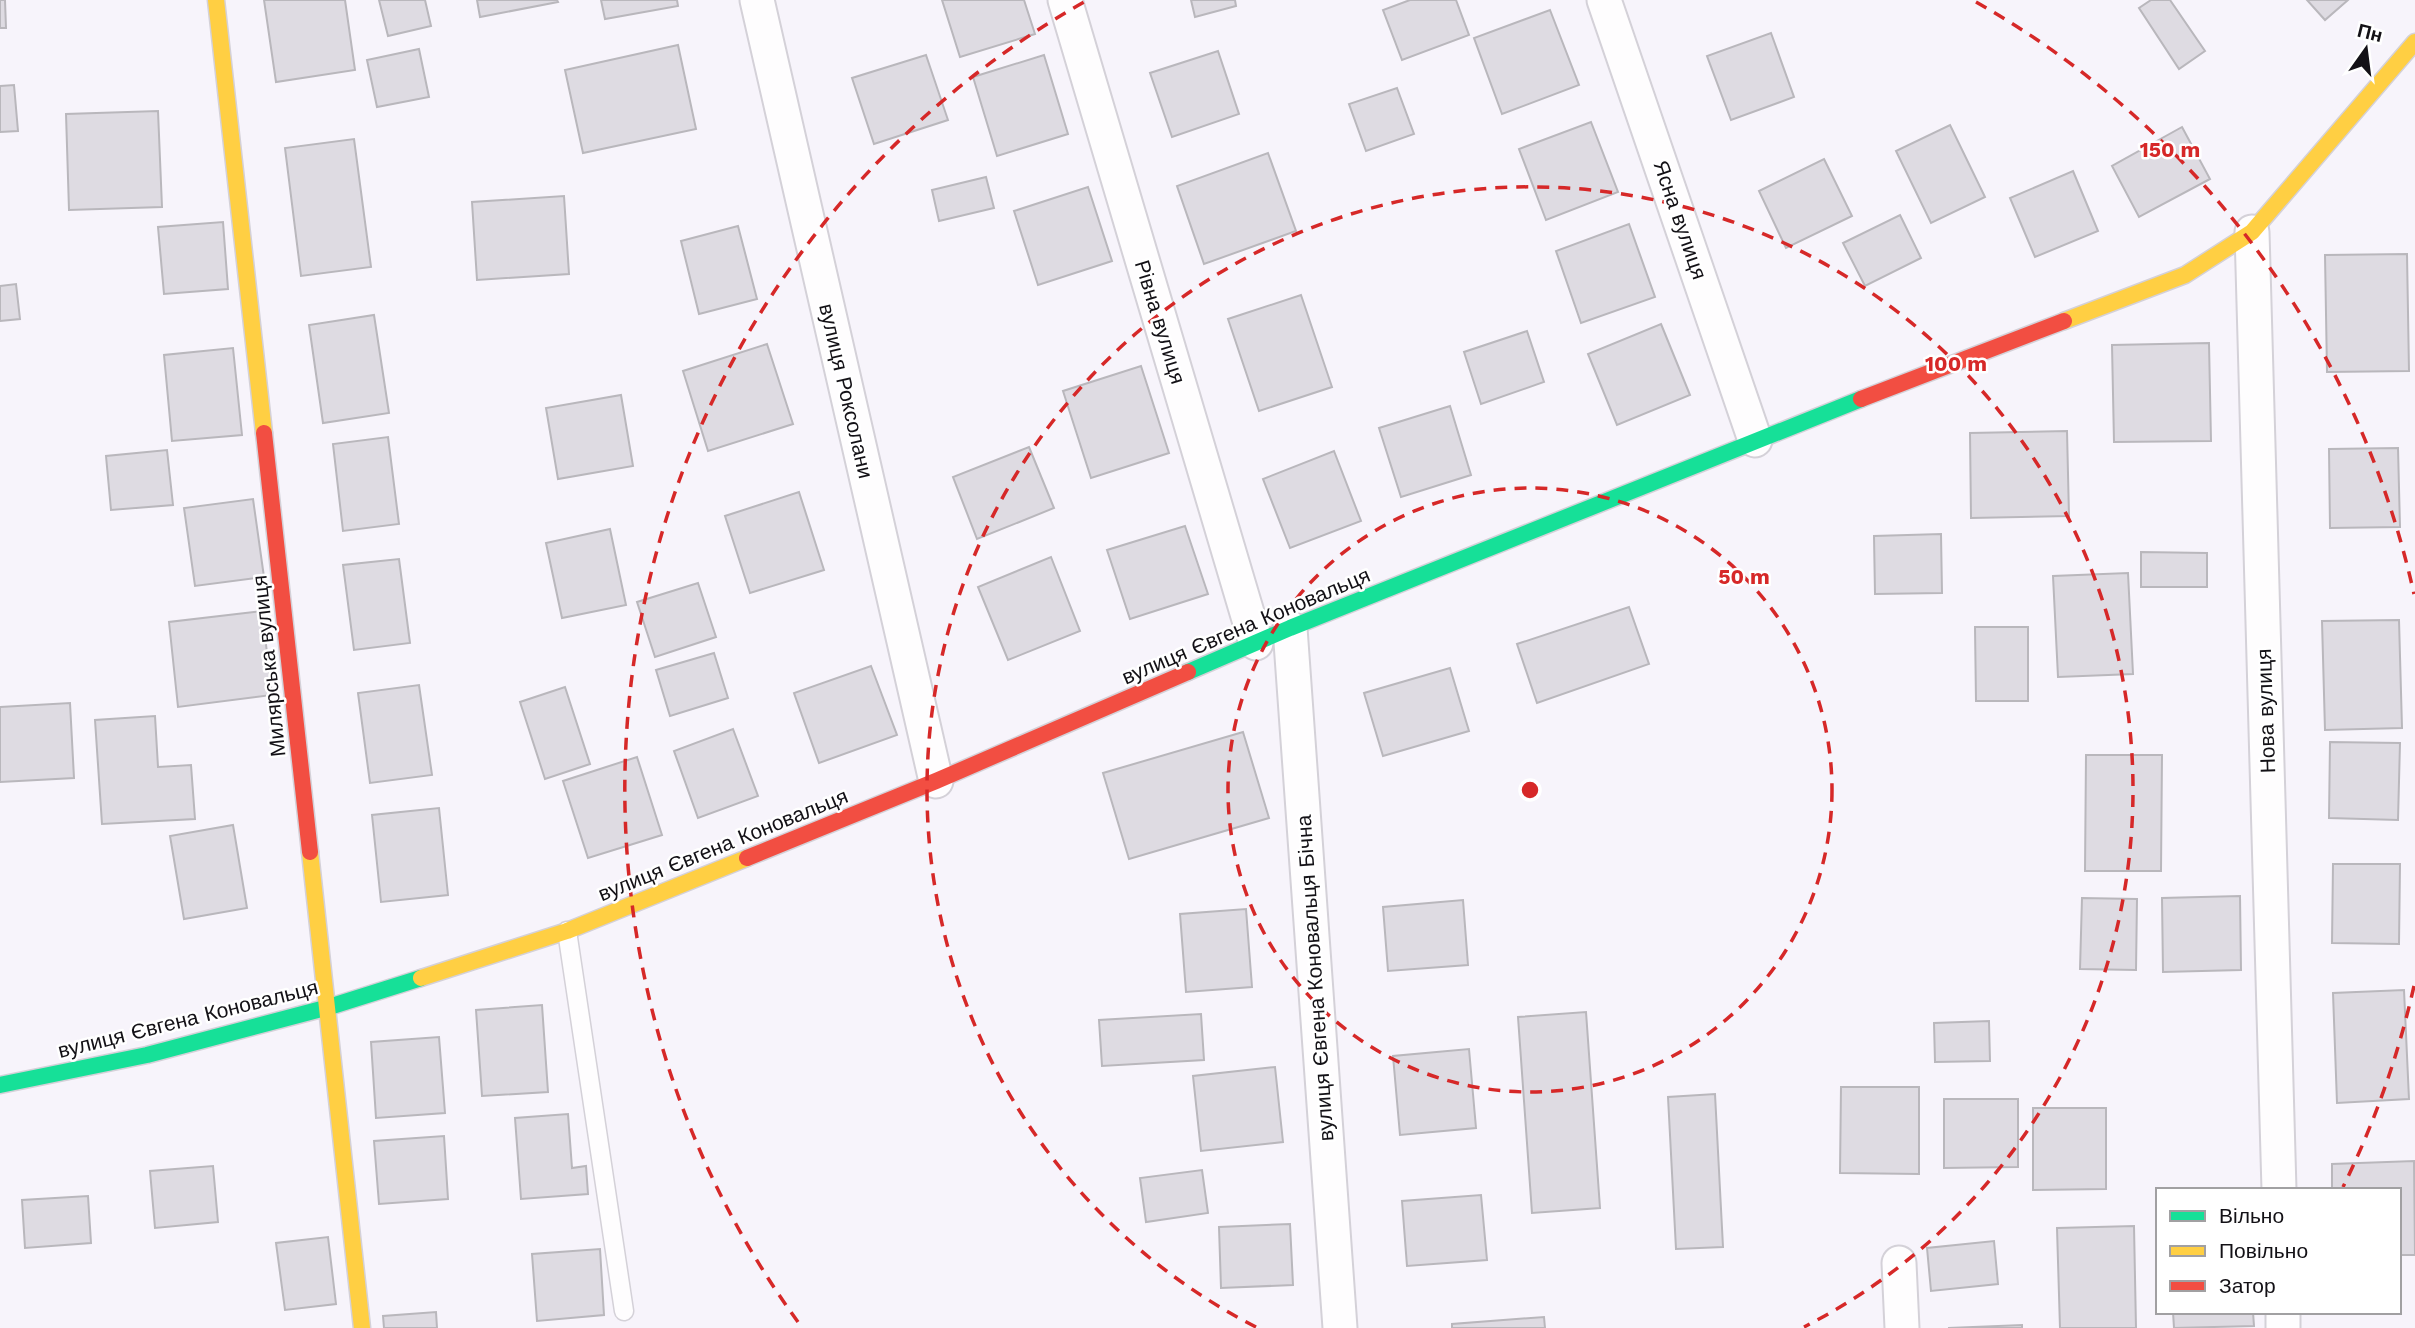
<svg xmlns="http://www.w3.org/2000/svg" width="2415" height="1328" font-family="'Work Sans',sans-serif">
<style>
.building{fill:#dedbe2;stroke:#b9b7bc;stroke-width:2}
.lines{fill:none;stroke-linecap:round;stroke-linejoin:round}
.lane-casing{stroke:#d4d1d8;stroke-width:21}
.street-casing{stroke:#d4d1d8;stroke-width:37}
.fast-casing{stroke:#d4d1d8;stroke-width:19}
.slow-casing{stroke:#d4d1d8;stroke-width:19}
.jam-casing{stroke:#d4d1d8;stroke-width:19}
.lane{stroke:#fefdfe;stroke-width:18}
.street{stroke:#fefdfe;stroke-width:33}
.fast{stroke:#16e098;stroke-width:16}
.slow{stroke:#ffcf43;stroke-width:16}
.jam{stroke:#f24e42;stroke-width:16}
.ring{fill:none;stroke:#d62828;stroke-width:3.5;stroke-dasharray:12 9}
.labels{text-anchor:middle;stroke-width:5;stroke-linejoin:round;paint-order:stroke}
.street-label{font-size:21px;fill:#131116;stroke:#fff}
.centre{fill:#d62828;stroke:#fff;stroke-width:3.5}
.ring-label{font-size:21px;text-anchor:middle;font-weight:bold;fill:#d62828;stroke:#fff;stroke-width:5;stroke-linejoin:round;paint-order:stroke}
</style>
<rect width="100%" height="100%" fill="#f7f4fb"/>
<g class="building">
<polygon points="0,0 5,0 6,28 0,28"/>
<polygon points="264,0 345,0 355,70 276,82"/>
<polygon points="379,0 425,0 431,26 388,36"/>
<polygon points="477,0 557,0 558,2 480,17"/>
<polygon points="601,0 677,0 678,6 605,19"/>
<polygon points="942,0 1024,0 1035,34 960,57"/>
<polygon points="1191,0 1235,0 1236,6 1195,17"/>
<polygon points="1410,0 1456,0 1469,35 1402,60 1383,10"/>
<polygon points="2151,0 2170,0 2205,51 2179,69 2139,8"/>
<polygon points="2307,0 2348,0 2325,20"/>
<polygon points="1550,10 1579,85 1502,114 1474,38"/>
<polygon points="1771,33 1794,97 1731,120 1707,56"/>
<polygon points="678,45 696,129 583,153 565,70"/>
<polygon points="419,49 429,97 377,107 367,60"/>
<polygon points="1218,51 1239,114 1172,137 1150,73"/>
<polygon points="926,55 948,120 874,144 852,78"/>
<polygon points="1044,55 1068,134 997,156 973,77"/>
<polygon points="14,85 18,131 0,132 0,86"/>
<polygon points="1397,88 1414,134 1366,151 1349,104"/>
<polygon points="158,111 162,207 69,210 66,114"/>
<polygon points="1591,122 1618,192 1546,220 1519,149"/>
<polygon points="1950,125 1985,197 1931,223 1896,151"/>
<polygon points="2182,127 2210,179 2139,217 2112,166"/>
<polygon points="354,139 371,267 301,276 285,148"/>
<polygon points="1268,153 1296,231 1204,264 1177,186"/>
<polygon points="1824,159 1852,216 1786,248 1759,191"/>
<polygon points="2073,171 2098,231 2035,257 2010,198"/>
<polygon points="986,177 994,208 939,221 932,190"/>
<polygon points="1088,187 1112,261 1038,285 1014,211"/>
<polygon points="564,196 569,274 477,280 472,202"/>
<polygon points="1900,215 1921,258 1865,286 1843,243"/>
<polygon points="223,222 228,289 164,294 158,227"/>
<polygon points="1629,224 1655,297 1581,323 1556,251"/>
<polygon points="738,226 757,299 699,314 681,241"/>
<polygon points="2407,254 2409,371 2327,372 2325,255"/>
<polygon points="16,284 20,319 0,321 0,286"/>
<polygon points="1301,295 1332,387 1259,411 1228,319"/>
<polygon points="374,315 389,413 323,423 309,325"/>
<polygon points="1661,324 1690,395 1617,425 1588,354"/>
<polygon points="1527,331 1544,382 1481,404 1464,352"/>
<polygon points="2209,343 2211,441 2114,442 2112,345"/>
<polygon points="767,344 793,424 708,451 683,371"/>
<polygon points="233,348 242,435 172,441 164,355"/>
<polygon points="1141,366 1169,453 1091,478 1063,391"/>
<polygon points="621,395 633,466 558,479 546,408"/>
<polygon points="1450,406 1471,475 1401,497 1379,428"/>
<polygon points="2067,431 2069,516 1971,518 1970,433"/>
<polygon points="388,437 399,524 343,531 333,444"/>
<polygon points="1029,447 1054,508 977,539 953,477"/>
<polygon points="2398,448 2400,527 2330,528 2329,449"/>
<polygon points="167,450 173,505 111,510 106,456"/>
<polygon points="1334,451 1361,521 1290,548 1263,479"/>
<polygon points="799,492 824,570 750,593 725,516"/>
<polygon points="253,499 264,577 195,586 184,508"/>
<polygon points="1185,526 1208,594 1130,619 1107,550"/>
<polygon points="610,529 626,605 562,618 546,543"/>
<polygon points="1941,534 1942,593 1875,594 1874,536"/>
<polygon points="2141,552 2207,553 2207,587 2141,587"/>
<polygon points="1051,557 1080,631 1008,660 978,587"/>
<polygon points="399,559 410,643 354,650 343,565"/>
<polygon points="2128,573 2133,674 2058,677 2053,576"/>
<polygon points="698,583 716,637 655,657 637,602"/>
<polygon points="1629,607 1649,664 1537,703 1517,644"/>
<polygon points="262,611 272,695 178,707 169,622"/>
<polygon points="2399,620 2402,728 2325,730 2322,621"/>
<polygon points="1975,627 2028,627 2028,701 1976,701"/>
<polygon points="714,653 728,698 670,716 656,670"/>
<polygon points="871,666 897,735 819,763 794,693"/>
<polygon points="1450,668 1469,731 1383,756 1364,693"/>
<polygon points="419,685 432,775 370,783 358,693"/>
<polygon points="565,687 590,764 545,779 520,702"/>
<polygon points="70,703 74,778 0,782 0,707"/>
<polygon points="155,716 158,767 191,765 195,819 102,824 95,720"/>
<polygon points="733,729 758,796 698,818 674,751"/>
<polygon points="1243,732 1269,818 1129,859 1103,773"/>
<polygon points="2330,742 2400,743 2398,820 2329,818"/>
<polygon points="2086,755 2162,755 2161,871 2085,871"/>
<polygon points="637,757 662,835 588,858 563,781"/>
<polygon points="439,808 448,895 381,902 372,815"/>
<polygon points="233,825 247,908 184,919 170,836"/>
<polygon points="2333,864 2400,864 2399,944 2332,943"/>
<polygon points="2240,896 2241,970 2163,972 2162,898"/>
<polygon points="2082,898 2137,899 2136,970 2080,969"/>
<polygon points="1463,900 1468,965 1388,971 1383,907"/>
<polygon points="1246,909 1252,987 1186,992 1180,914"/>
<polygon points="2404,990 2409,1099 2337,1103 2333,993"/>
<polygon points="542,1005 548,1092 482,1096 476,1010"/>
<polygon points="1586,1012 1600,1208 1532,1213 1518,1017"/>
<polygon points="1201,1014 1204,1060 1102,1066 1099,1020"/>
<polygon points="1989,1021 1990,1061 1935,1062 1934,1023"/>
<polygon points="439,1037 445,1113 376,1118 371,1042"/>
<polygon points="1469,1049 1476,1128 1400,1135 1393,1056"/>
<polygon points="1275,1067 1283,1142 1201,1151 1193,1076"/>
<polygon points="1841,1087 1919,1087 1919,1174 1840,1173"/>
<polygon points="1715,1094 1723,1247 1676,1249 1668,1097"/>
<polygon points="1944,1099 2018,1099 2018,1167 1944,1168"/>
<polygon points="2033,1108 2106,1108 2106,1189 2033,1190"/>
<polygon points="568,1114 572,1168 586,1166 588,1194 521,1199 515,1118"/>
<polygon points="444,1136 448,1199 379,1204 374,1141"/>
<polygon points="2414,1161 2415,1255 2399,1255 2399,1190 2332,1190 2332,1164"/>
<polygon points="213,1166 218,1222 155,1228 150,1171"/>
<polygon points="1202,1170 1208,1213 1146,1222 1140,1178"/>
<polygon points="1481,1195 1487,1260 1407,1266 1402,1201"/>
<polygon points="88,1196 91,1243 25,1248 22,1200"/>
<polygon points="1290,1224 1293,1285 1221,1288 1219,1227"/>
<polygon points="2134,1226 2136,1328 2060,1328 2057,1228"/>
<polygon points="328,1237 336,1304 285,1310 276,1243"/>
<polygon points="1994,1241 1998,1284 1931,1291 1927,1248"/>
<polygon points="600,1249 604,1315 537,1321 532,1254"/>
<polygon points="436,1312 437,1328 384,1328 383,1316"/>
<polygon points="2173,1312 2253,1312 2254,1326 2174,1328"/>
<polygon points="1544,1317 1545,1328 1452,1328 1452,1324"/>
<polygon points="2022,1325 2022,1328 1948,1328"/>
</g>
<g class="lines">
<defs>
<polyline id="lane" points="567,931 624,1311"/>
<g id="street">
<polyline points="757,0 936,781"/>
<polyline points="1065,0 1256,643"/>
<polyline points="1604,0 1755,440"/>
<polyline points="2252,232 2279,1190"/>
<polyline points="1290,628 1340,1328"/>
<polyline points="1899,1263 1902,1328"/>
<polyline points="2283,1312 2283,1328"/>
</g>
<g id="fast">
<polyline points="1188,672 1290,628 1861,399"/>
<polyline points="0,1085 147,1055 329,1007 421,978"/>
</g>
<g id="slow">
<polyline points="216,0 264,433"/>
<polyline points="2064,321 2185,275 2252,232 2415,42"/>
<polyline points="310,852 362,1328"/>
<polyline points="421,978 567,931 747,858"/>
</g>
<g id="jam">
<polyline points="1861,399 2064,321"/>
<polyline points="264,433 310,852"/>
<polyline points="747,858 936,781 1188,672"/>
</g>
</defs>
<use href="#lane" class="lane-casing"/>
<use href="#street" class="street-casing"/>
<use href="#fast" class="fast-casing"/>
<use href="#slow" class="slow-casing"/>
<use href="#jam" class="jam-casing"/>
<use href="#lane" class="lane"/>
<use href="#street" class="street"/>
<use href="#fast" class="fast"/>
<use href="#slow" class="slow"/>
<use href="#jam" class="jam"/>
</g>
<g class="ring">
<circle cx="1530" cy="790" r="302"/>
<path d="M1256 1327A603 603 0 1 1 1804 1327"/>
<path d="M2414 986A905 905 0 0 1 2343 1187M798 1322A905 905 0 0 1 1084 2M1976 2A905 905 0 0 1 2414 594"/>
</g>
<g class="labels">
<g class="street-label">
<text transform="translate(1680 220) rotate(71)" y="7">Ясна вулиця</text>
<text transform="translate(1160 322) rotate(73)" y="7">Рівна вулиця</text>
<text transform="translate(846 391) rotate(77)" y="7">вулиця Роксолани</text>
<text transform="translate(1246 626) rotate(-23)" y="7">вулиця Євгена Коновальця</text>
<text transform="translate(269 666) rotate(-96)" y="7">Милярська вулиця</text>
<text transform="translate(2266 711) rotate(-92)" y="7">Нова вулиця</text>
<text transform="translate(723 845) rotate(-22)" y="7">вулиця Євгена Коновальця</text>
<text transform="translate(1315 978) rotate(-94)" y="7">вулиця Євгена Коновальця Бічна</text>
<text transform="translate(188 1019) rotate(-14)" y="7">вулиця Євгена Коновальця</text>
</g>
</g>
<circle cx="1530" cy="790" r="10" class="centre"/>
<g class="ring-label">
<text x="2170" y="157">150 m</text>
<text x="1956" y="371">100 m</text>
<text x="1744" y="584">50 m</text>
</g>
<rect x="2156" y="1188" width="245" height="126" fill="#ffffff" stroke="#a1a0a2" stroke-width="2"/>
<rect x="2170" y="1211" width="35" height="10" fill="#16e098" stroke="#a1a0a2" stroke-width="2"/>
<text x="2219" y="1223" font-size="21" fill="#131116">Вільно</text>
<rect x="2170" y="1246" width="35" height="10" fill="#ffcf43" stroke="#a1a0a2" stroke-width="2"/>
<text x="2219" y="1258" font-size="21" fill="#131116">Повільно</text>
<rect x="2170" y="1281" width="35" height="10" fill="#f24e42" stroke="#a1a0a2" stroke-width="2"/>
<text x="2219" y="1293" font-size="21" fill="#131116">Затор</text>
<g transform="translate(2366 49) rotate(14)" stroke="#ffffff" stroke-width="5" paint-order="stroke">
<path d="M0-5L12 26L0 18L-12 26Z" fill="#131116"/>
<text y="-10" font-size="19" font-weight="bold" text-anchor="middle" fill="#131116">Пн</text>
</g>
</svg>
